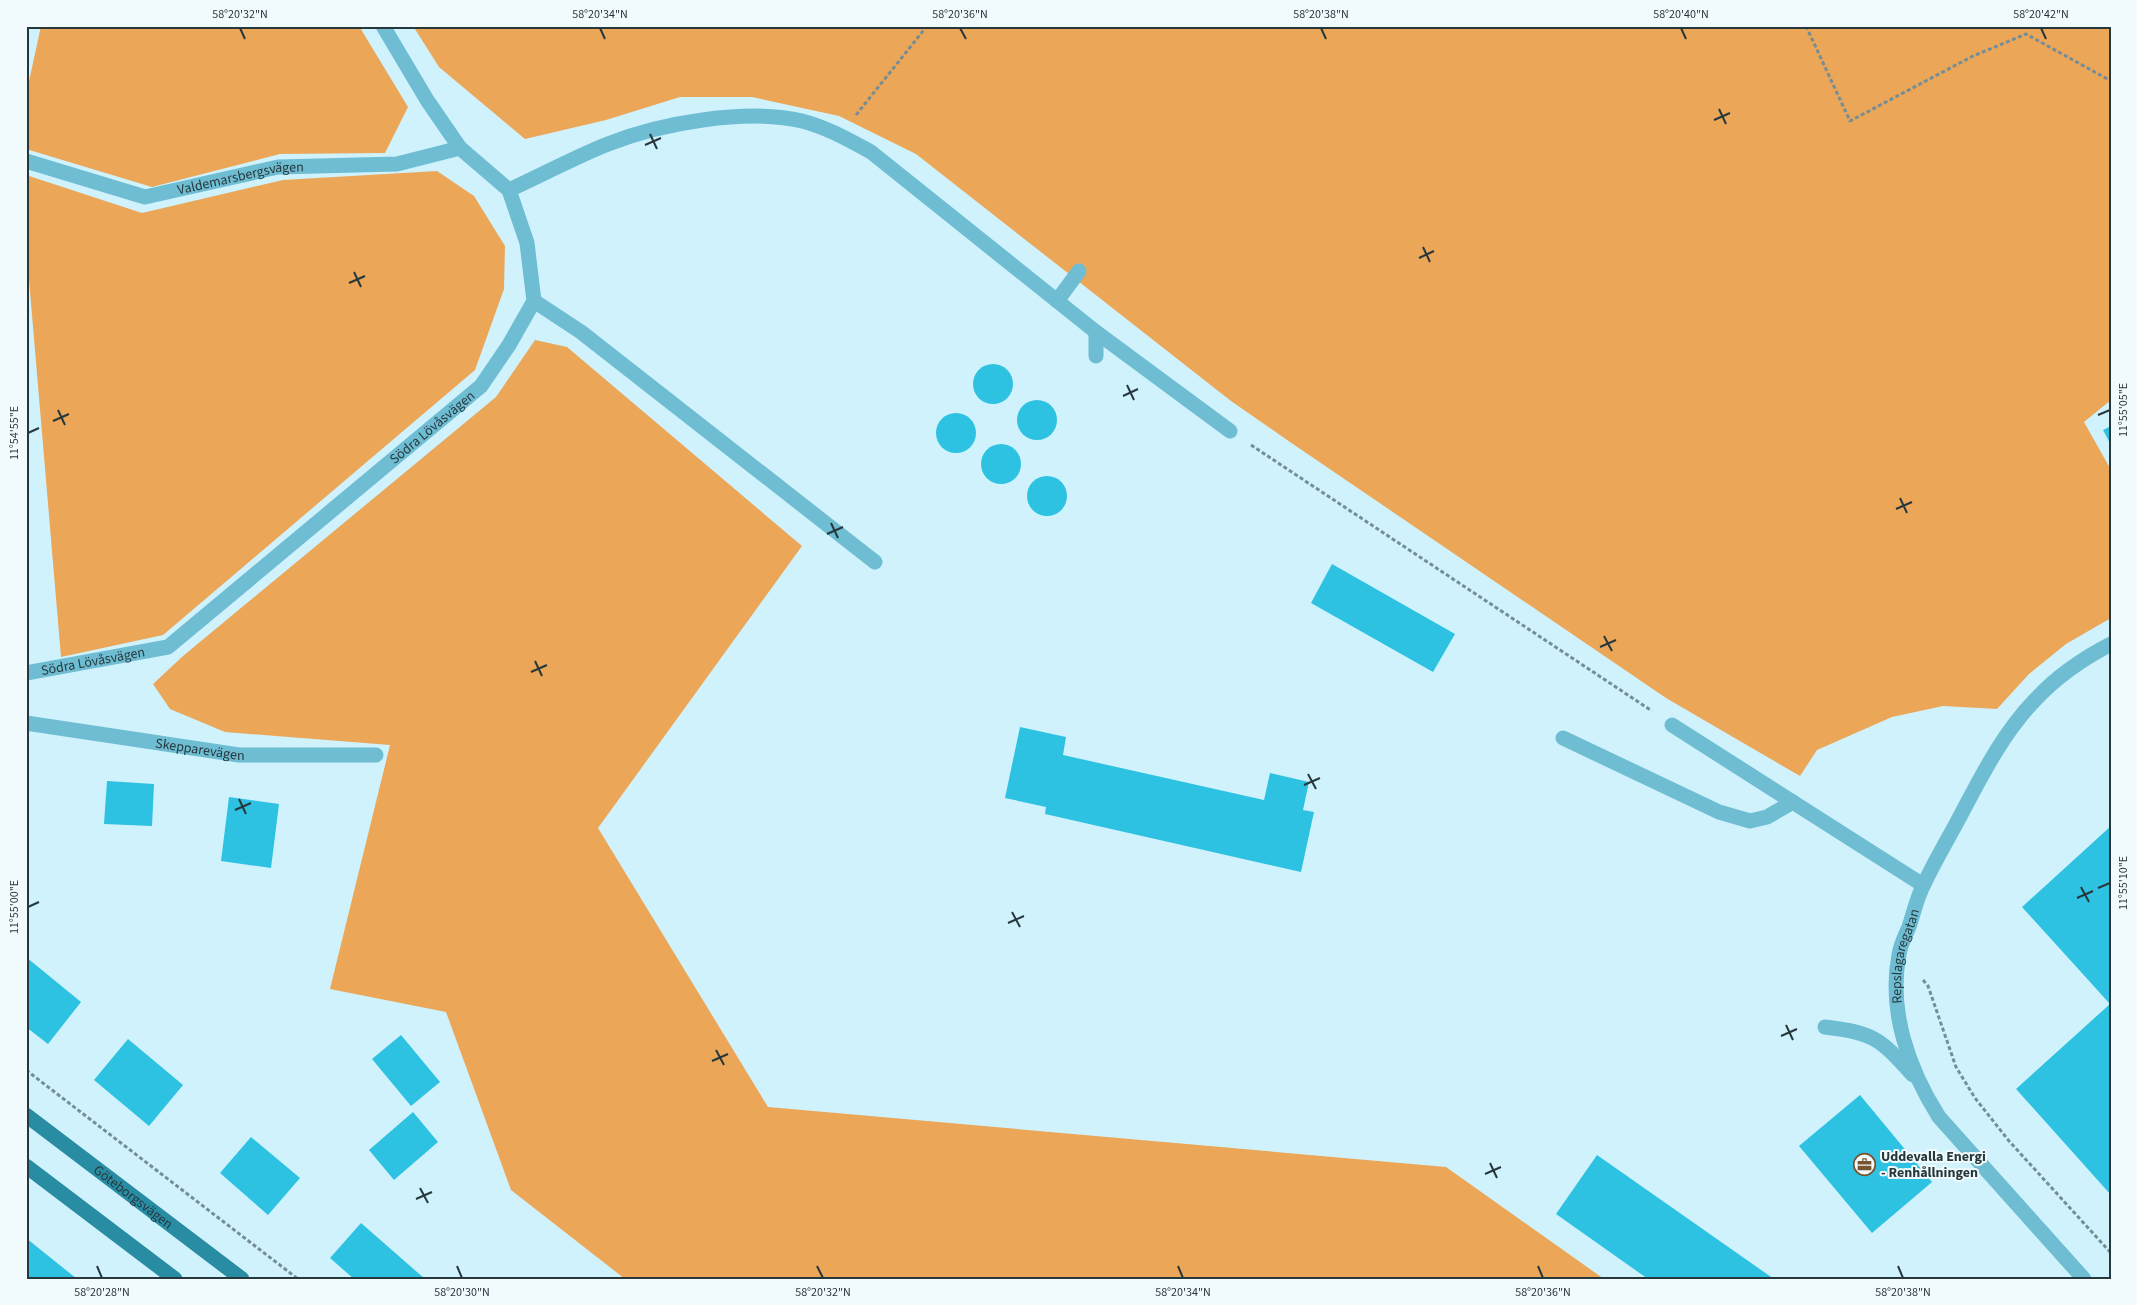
<svg xmlns="http://www.w3.org/2000/svg" width="2137" height="1305" font-family="'Source Sans 3',sans-serif">
<style>
.forest{fill:#eca658}
.building{fill:#2ec2e2}
.lines{fill:none;stroke-linecap:round;stroke-linejoin:round}
.path{stroke:#758e96;stroke-width:3;stroke-dasharray:4 2.5;stroke-linecap:butt}
.minor{stroke:#6ebdd2;stroke-width:15}
.major{stroke:#288ca3;stroke-width:15}
.ticks{fill:none;stroke:#27383d;stroke-width:2}
.labels{text-anchor:middle;stroke-width:4;stroke-linejoin:round;paint-order:stroke}
.street-label{font-size:14px;fill:#27383d;stroke:#f1fafc}
.poi-label{font-size:14px;font-weight:bold;fill:#27383d;stroke:#f1fafc;text-anchor:start}
.neatline{fill:none;stroke:#27383d;stroke-width:2}
.ticks-label{font-size:12px;text-anchor:middle;fill:#27383d}
</style>
<rect width="100%" height="100%" fill="#cff2fc"/>
<g class="forest">
<polygon points="41,26 359,26 408,107 385,153 280,154 152,187 26,149 26,95"/>
<polygon points="413,26 2111,26 2111,400 2084,422 2111,470 2111,618 2066,644 2029,674 1997,709 1943,706 1892,717 1817,750 1800,776 1666,698 1290,442 1231,401 916,154 839,116 752,97 680,97 606,120 525,139 439,67"/>
<polygon points="437,171 474,196 505,246 504,289 475,370 163,635 61,657 26,244 26,175 142,213 283,180"/>
<polygon points="535,340 567,347 802,546 598,828 768,1107 1446,1167 1604,1279 625,1279 511,1190 446,1012 330,989 390,745 225,732 170,709 153,684 183,656 496,397"/>
</g>
<g class="building">
<circle cx="993" cy="384" r="20"/>
<circle cx="1037" cy="420" r="20"/>
<circle cx="956" cy="433" r="20"/>
<polygon points="2111,426 2111,445 2103,430"/>
<circle cx="1001" cy="464" r="20"/>
<circle cx="1047" cy="496" r="20"/>
<polygon points="1332,564 1455,634 1433,672 1311,603"/>
<polygon points="1020,727 1066,737 1063,755 1264,800 1270,773 1309,782 1303,810 1314,812 1301,872 1045,814 1046,807 1005,798"/>
<polygon points="107,781 154,784 152,826 104,824"/>
<polygon points="229,797 279,804 271,868 221,861"/>
<polygon points="2111,826 2111,1195 2016,1089 2110,1004 2022,907"/>
<polygon points="26,957 81,1002 48,1044 26,1027"/>
<polygon points="401,1035 440,1082 411,1106 372,1059"/>
<polygon points="128,1039 183,1085 149,1126 94,1080"/>
<polygon points="1860,1095 1932,1182 1872,1233 1799,1146"/>
<polygon points="413,1112 438,1142 394,1180 369,1150"/>
<polygon points="251,1137 300,1178 268,1215 220,1173"/>
<polygon points="1597,1155 1774,1279 1648,1279 1556,1214"/>
<polygon points="361,1223 425,1279 354,1279 330,1258"/>
<polygon points="26,1238 77,1279 26,1279"/>
</g>
<g class="lines">
<g class="path">
<polyline points="1806,26 1850,121 1973,56 2026,34 2111,81"/>
<polyline points="856,115 927,26"/>
<polyline points="1251,445 1652,711"/>
<polyline points="1923,980 1928,986 1956,1067 1975,1098 2009,1141 2111,1253"/>
<polyline points="26,1070 298,1279"/>
</g>
<g class="minor">
<path id="s1" d="M26,161L145,197L278,167L397,164L460,148"/>
<path d="M509,190C542,175 575,157 608,144C661,123 747,108 802,121C826,127 849,140 871,152L1096,332L1230,431"/>
<polyline points="534,301 581,332 875,562"/>
<polyline points="1057,301 1079,271"/>
<polyline points="1096,356 1096,332"/>
<path id="s2" d="M26,673L168,647L481,386L509,345L534,301L527,243L509,190L460,148L427,100L383,26"/>
<path id="s3" d="M26,723L239,755H376"/>
<polyline points="1672,725 1923,885"/>
<polyline points="1563,738 1719,812 1750,821 1767,817 1793,802"/>
<path d="M1825,1027C1875,1033 1880,1039 1913,1075"/>
<path id="s4" d="M2084,1279L1939,1117C1909,1070 1888,1011 1899,955C1900,946 1905,936 1909,927C1914,912 1917,897 1924,884C1934,863 1945,844 1956,824C1979,781 2001,735 2035,700C2057,676 2082,659 2111,644"/>
</g>
<g class="major">
<path id="s5" d="M26,1115L242,1279"/>
<polyline points="26,1166 175,1279"/>
</g>
</g>
<path class="ticks" d="M240,28L245,39M600,28L605,39M960,28L966,39M1321,28L1326,39M1681,28L1686,39M2041,28L2046,39M1719,109L1726,124M1714,120L1730,113M650,134L657,149M645,145L661,138M1423,247L1430,262M1419,258L1434,251M354,272L361,287M349,283L365,276M1127,385L1134,400M1123,396L1138,389M58,410L65,425M2098,415L2110,410M53,421L69,414M28,433L39,428M1900,498L1907,513M1896,509L1912,502M831,523L838,538M827,534L843,527M1604,636L1612,651M1600,647L1616,640M535,661L542,676M531,672L547,665M1308,774L1316,789M1304,785L1320,778M239,799L246,814M235,810L251,803M2081,887L2089,902M2098,888L2110,883M2077,898L2093,891M28,907L39,902M1012,912L1020,927M1008,923L1024,916M1786,1025L1793,1040M1781,1036L1797,1029M716,1050L724,1065M712,1061L728,1054M1490,1163L1497,1178M1485,1174L1501,1167M420,1188L428,1203M416,1199L432,1192M97,1266L102,1278M457,1266L462,1278M817,1266L823,1278M1178,1266L1183,1278M1538,1266L1543,1278M1898,1266L1903,1278"/>
<defs>
<symbol id="office-ring" viewBox="-11 -11 22 22"><circle r="9.5" fill="#f1fafc" stroke="#78552e" stroke-width="1.5"/><path d="M-6-3h4V-5.5h4V-3h4V5H-6ZM-1-4.5V-3h2v-1.5ZM-6 0V1H6V0Z" fill="#78552e"/></symbol>
</defs>
<g fill-rule="evenodd">
<use href="#office-ring" x="1852" y="1152" width="25" height="25"/>
</g>
<g class="labels">
<g class="street-label">
<text dy="5" stroke="none"><textPath href="#s1" startOffset="222">Valdemarsbergsvägen</textPath></text>
<text dy="5" stroke="none"><textPath href="#s2" startOffset="488">Södra Lövåsvägen</textPath></text>
<text dy="5" stroke="none"><textPath href="#s2" startOffset="68">Södra Lövåsvägen</textPath></text>
<text dy="5" stroke="none"><textPath href="#s3" startOffset="176">Skepparevägen</textPath></text>
<text dy="5" stroke="none"><textPath href="#s4" startOffset="388">Repslagaregatan</textPath></text>
<text dy="5" stroke="none"><textPath href="#s5" startOffset="135">Göteborgsvägen</textPath></text>
</g>
<g class="poi-label">
<text x="1881" y="1161">Uddevalla Energi<tspan x="1881" dy="16">- Renhållningen</tspan></text>
</g>
</g>
<rect width="2137" height="1305" fill="none" stroke="#f1fafc" stroke-width="55"/>
<rect x="28" y="28" width="2082" height="1250" class="neatline"/>
<g class="ticks-label">
<text x="240" y="18">58°20'32"N</text>
<text x="600" y="18">58°20'34"N</text>
<text x="960" y="18">58°20'36"N</text>
<text x="1321" y="18">58°20'38"N</text>
<text x="1681" y="18">58°20'40"N</text>
<text x="2041" y="18">58°20'42"N</text>
<text transform="translate(2123 410) rotate(-90)" y="4">11°55'05"E</text>
<text transform="translate(14 433) rotate(-90)" y="4">11°54'55"E</text>
<text transform="translate(2123 883) rotate(-90)" y="4">11°55'10"E</text>
<text transform="translate(14 907) rotate(-90)" y="4">11°55'00"E</text>
<text x="102" y="1296">58°20'28"N</text>
<text x="462" y="1296">58°20'30"N</text>
<text x="823" y="1296">58°20'32"N</text>
<text x="1183" y="1296">58°20'34"N</text>
<text x="1543" y="1296">58°20'36"N</text>
<text x="1903" y="1296">58°20'38"N</text>
</g>
</svg>
